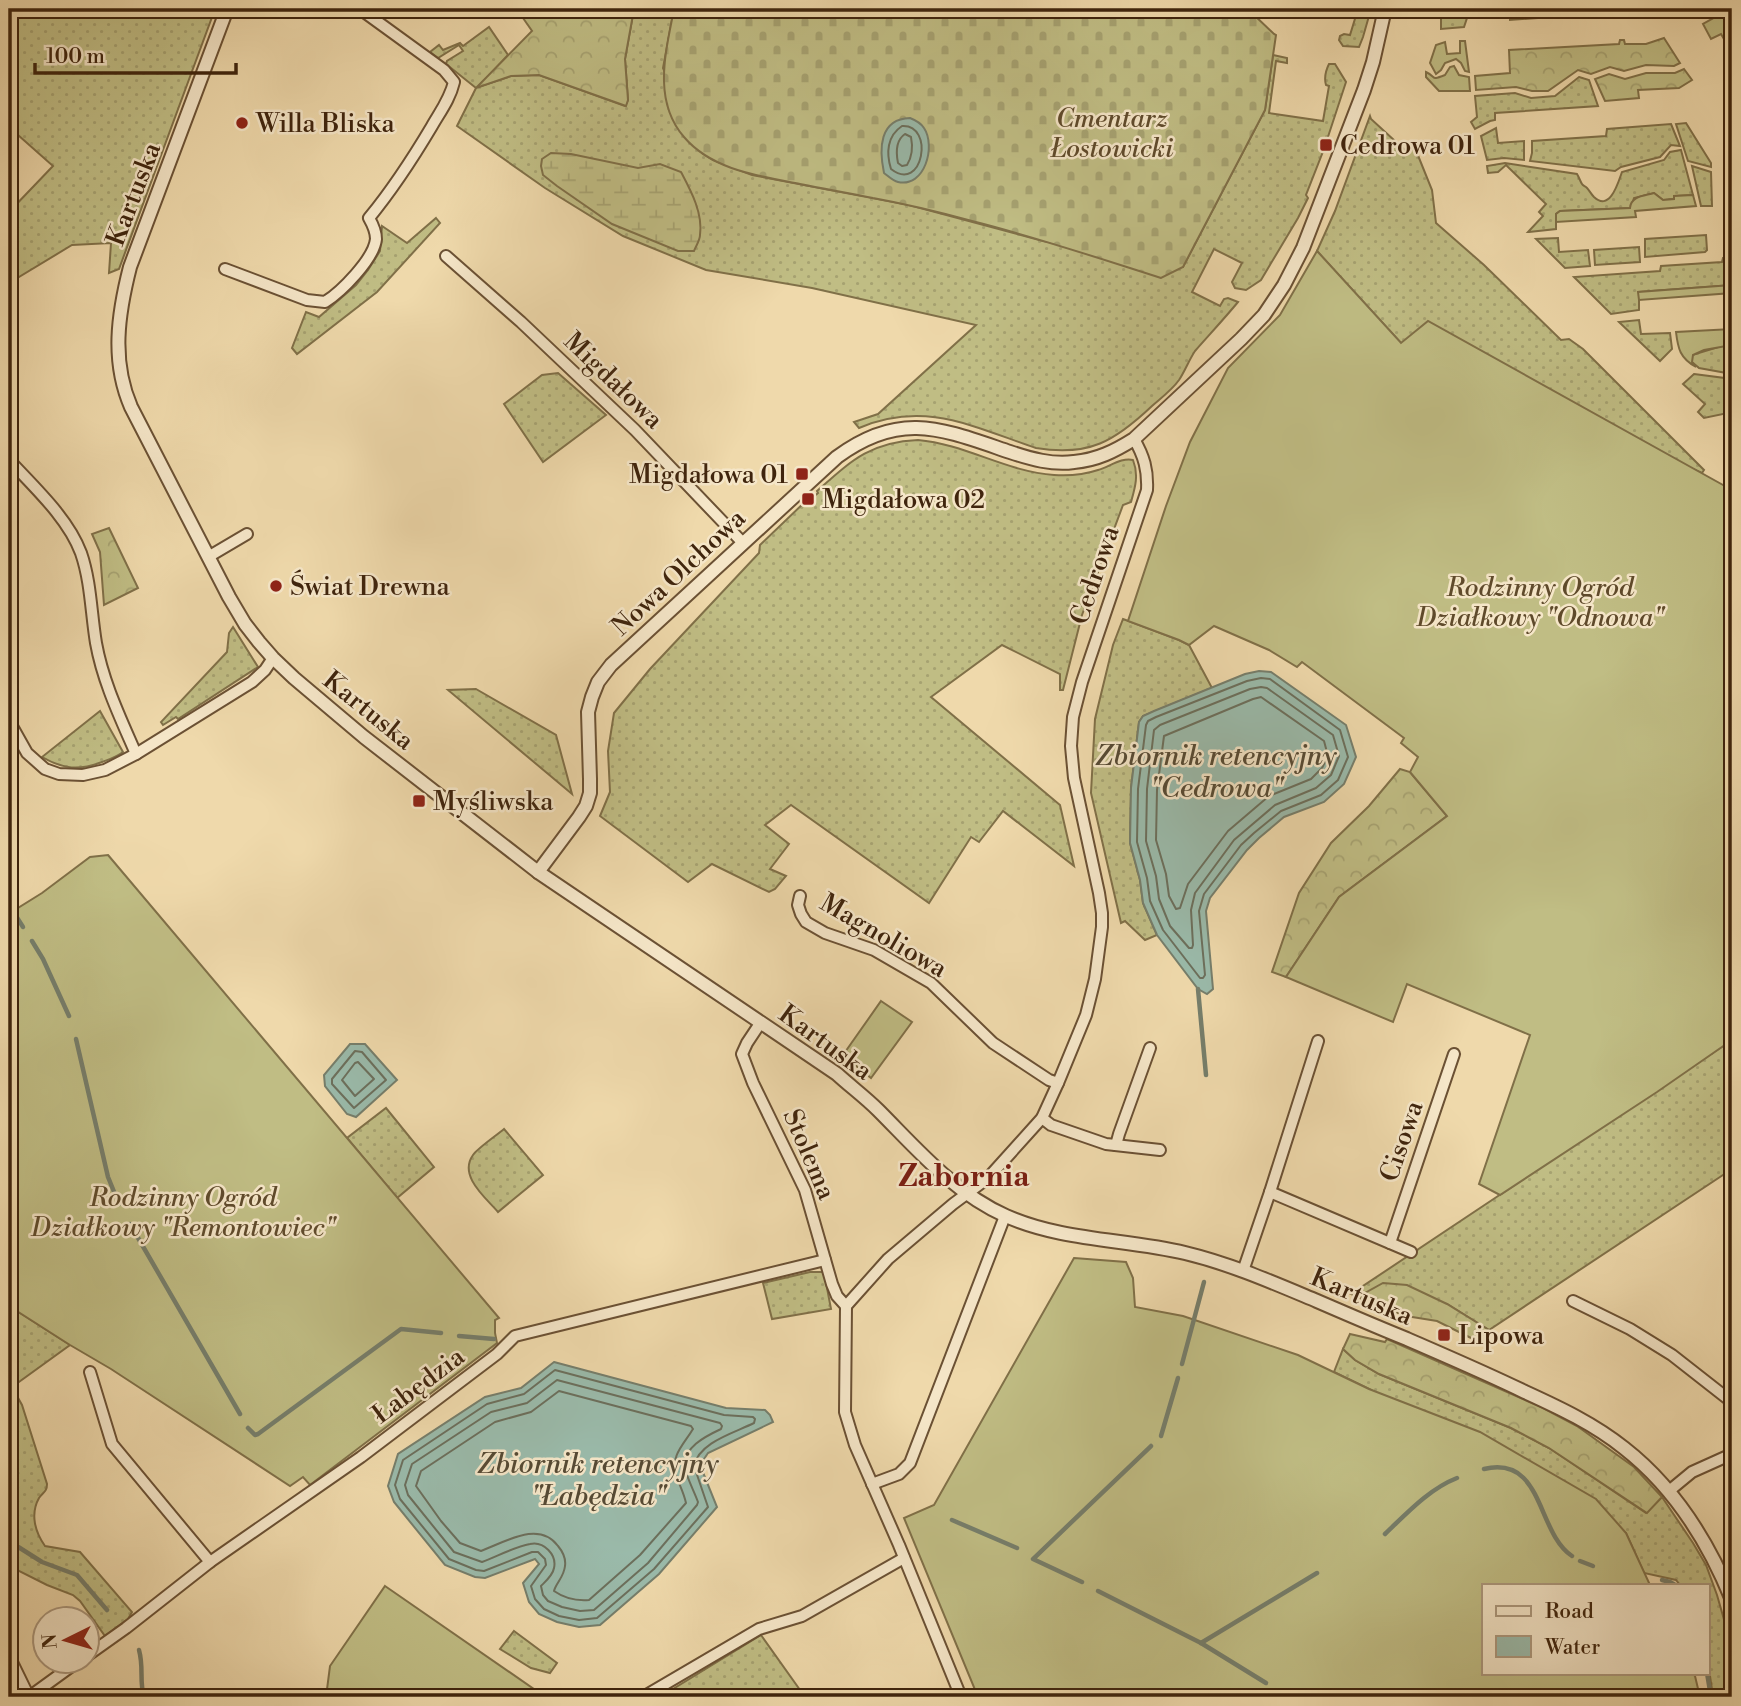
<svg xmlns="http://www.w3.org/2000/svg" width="1741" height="1706" font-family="'Libre Bodoni',serif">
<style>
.grass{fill:url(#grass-dots);stroke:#807048;stroke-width:2}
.forest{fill:url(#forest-crowns);stroke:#807048;stroke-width:2}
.wetland{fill:url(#wetland-marsh);stroke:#807048;stroke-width:2}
.cemetery{fill:url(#cemetery-stones);stroke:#807048;stroke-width:2}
.garden{fill:#c0bd84;stroke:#807048;stroke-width:2}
.water{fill:#9abaaa;stroke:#767e6b;stroke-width:2}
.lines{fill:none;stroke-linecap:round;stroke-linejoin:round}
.shore{stroke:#6c6f5c;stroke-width:2}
.stream{stroke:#767e6b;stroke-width:4.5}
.minor-casing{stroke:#6b5134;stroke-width:14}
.tertiary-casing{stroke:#6b5134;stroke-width:16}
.minor{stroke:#f5e6c8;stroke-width:10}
.tertiary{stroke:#f5e6c8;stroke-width:12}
.poi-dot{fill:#8f2418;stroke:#f5e6c8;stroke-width:2.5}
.labels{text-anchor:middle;stroke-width:5;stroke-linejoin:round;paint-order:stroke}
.park-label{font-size:26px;font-style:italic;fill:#5f4a2b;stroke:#f5e6c8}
.poi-label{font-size:26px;fill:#3f240d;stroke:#f5e6c8;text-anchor:start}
.street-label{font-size:26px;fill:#3f240d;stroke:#f5e6c8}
.water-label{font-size:28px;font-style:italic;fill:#564a34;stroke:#f5e6c8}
.quarter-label{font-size:30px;font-weight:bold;fill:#7a1f14;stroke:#f5e6c8}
</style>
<defs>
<pattern id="grass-dots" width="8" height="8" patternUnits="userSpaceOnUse" patternTransform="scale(1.75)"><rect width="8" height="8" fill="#c0bd84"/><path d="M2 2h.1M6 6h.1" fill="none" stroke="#a6a271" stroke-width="1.8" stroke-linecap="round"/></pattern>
<pattern id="forest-crowns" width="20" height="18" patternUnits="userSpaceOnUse" patternTransform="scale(1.75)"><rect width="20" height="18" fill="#c0bd84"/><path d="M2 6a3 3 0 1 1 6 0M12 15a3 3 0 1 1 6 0" fill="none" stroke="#a6a271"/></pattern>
<pattern id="wetland-marsh" width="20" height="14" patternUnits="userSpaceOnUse" patternTransform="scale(1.75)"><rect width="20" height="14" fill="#c0bd84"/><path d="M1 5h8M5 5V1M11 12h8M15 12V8" fill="none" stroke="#a6a271"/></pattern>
<pattern id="cemetery-stones" width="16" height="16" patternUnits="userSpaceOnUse" patternTransform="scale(1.75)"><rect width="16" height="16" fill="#c0bd84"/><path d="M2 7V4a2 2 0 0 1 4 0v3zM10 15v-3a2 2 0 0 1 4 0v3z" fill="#a6a271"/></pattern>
</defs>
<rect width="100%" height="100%" fill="#efd9ab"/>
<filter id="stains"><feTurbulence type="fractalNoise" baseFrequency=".00286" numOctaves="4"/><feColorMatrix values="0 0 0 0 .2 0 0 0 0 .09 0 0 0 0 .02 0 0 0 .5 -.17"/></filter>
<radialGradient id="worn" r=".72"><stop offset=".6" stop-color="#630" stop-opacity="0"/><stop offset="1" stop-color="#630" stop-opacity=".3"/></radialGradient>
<g class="grass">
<polygon points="9,9 215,9 119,269 109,273 111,243 72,245 9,283 9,212 53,166 9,127"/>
<path d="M634,9H674L663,68L702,153L713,160L752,175L909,205L1043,241L1183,267L1265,110L1273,55L1287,58V63L1276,61L1269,113L1323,121L1329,86L1326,85C1324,78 1326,70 1329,64H1335L1346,82L1324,149L1306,195L1308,198L1298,218L1261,280L1246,290L1235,288L1232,282L1242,263L1214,249L1192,292L1220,306L1224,299L1228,298L1238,302C1224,319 1209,335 1195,351C1189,360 1185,371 1179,380C1172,390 1161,398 1152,406C1115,441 1089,457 1036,448C973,427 925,400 859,428L854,422L878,414L976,325L812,288L706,270L623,236L545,188L457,126L476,88L446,64L447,61L463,51L459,45L438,58L430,52L439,45L443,50L460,43L463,46L489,27L508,55L478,87L511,76L539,75L625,106L628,100L625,59Z"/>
<polygon points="1358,9 1371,9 1363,37 1359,47 1343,46 1339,40 1340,36 1344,34 1350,35"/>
<polygon points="1441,9 1470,9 1464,27 1441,29"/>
<polygon points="1510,9 1593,9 1607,16 1567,18 1566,16 1510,20"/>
<polygon points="1579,77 1589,80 1598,106 1495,113 1495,120 1490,121 1475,129 1471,122 1477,117 1475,96 1515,93 1531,98 1555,96"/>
<polygon points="1370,116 1371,119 1407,152 1415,148 1432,190 1436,223 1484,265 1561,340 1569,339 1583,349 1704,470 1702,473 1401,343 1317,251 1335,211"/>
<polygon points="1686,123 1711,163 1711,167 1688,161 1676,124"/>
<polygon points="1671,124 1680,146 1671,145 1660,157 1621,167 1615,171 1530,161 1532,153 1532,141 1606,136 1607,129"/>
<polygon points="1496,128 1498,143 1524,141 1524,160 1504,158 1487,160 1481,136"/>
<path d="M1681,150L1693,195L1675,196L1674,199L1663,200L1654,193L1634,198L1631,208L1560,211L1556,214V229L1529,232H1528L1543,216L1539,212L1546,204L1506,165L1498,172L1488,173L1487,166L1505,163L1577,174C1579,177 1580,181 1582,184C1583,186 1585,186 1587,188C1589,190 1591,194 1594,197C1610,212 1618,183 1622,172L1664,160L1670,152Z"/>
<polygon points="1692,166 1711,172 1712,206 1701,206"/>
<polygon points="436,218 440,223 377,292 297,354 292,348 306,312 319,317 356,285 368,270 380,251 382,226 407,243"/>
<polygon points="1706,235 1707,250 1705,252 1645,257 1645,239"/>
<polygon points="1558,238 1559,252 1588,250 1590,266 1565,268 1536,239"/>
<polygon points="1639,247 1640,262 1595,265 1594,250"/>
<polygon points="1723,258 1732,258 1732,285 1639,292 1639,310 1611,314 1574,277 1660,271 1661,266 1722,262"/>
<polygon points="1639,320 1641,334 1670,333 1672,349 1660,361 1619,322"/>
<polygon points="1725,345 1732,345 1732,374 1699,368 1692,362 1692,355"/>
<polygon points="558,373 606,415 543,462 504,404 542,375"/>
<polygon points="1694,374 1732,379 1732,392 1727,393 1728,413 1704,418 1698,412 1705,404 1683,384"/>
<path d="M918,440C965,444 1007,472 1054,475C1069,476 1083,475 1098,470C1109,467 1122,457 1133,460C1139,475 1135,488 1131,502L1123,505L1082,615L1063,690H1060V674L1002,645L931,697L1060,805L1074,866L1003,811L979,842L971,837L929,903L791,805L765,825L789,844L770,869L786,876L775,889L769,892L712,864L688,882L600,816L610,792L608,751L614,713L650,669L759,553L760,545L808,499L809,501L818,493L817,491C851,461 870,442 918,440Z"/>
<polygon points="1123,619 1179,640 1189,645 1212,688 1143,716 1139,722 1131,788 1130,843 1140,880 1143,903 1157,935 1145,940 1125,921 1121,923 1091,793 1095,719 1113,645"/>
<polygon points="233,627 258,667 178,719 176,717 163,725 161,722 227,652 229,633"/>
<polygon points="476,689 556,735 572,794 448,690"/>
<path d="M100,711L123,752C117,757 110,759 102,762C79,771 63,769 42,757Z"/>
<polygon points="1732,1040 1732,1169 1489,1330 1447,1304 1365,1293 1361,1299 1351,1294"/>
<polygon points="386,1108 434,1167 397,1198 347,1138"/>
<path d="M504,1129L543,1175L498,1212C486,1198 458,1176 473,1155C478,1148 497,1135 504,1129Z"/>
<polygon points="810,1272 824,1272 831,1309 772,1319 763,1283"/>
<path d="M9,1306L70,1345L12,1387L22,1405L47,1484C47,1492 43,1492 39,1498C30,1514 35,1532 45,1546L80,1552L132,1612L128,1619L105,1636L80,1601L73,1595L47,1585L9,1566Z"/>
<polygon points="1343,1349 1355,1360 1379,1374 1511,1428 1549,1448 1646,1513 1662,1497 1693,1543 1706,1565 1717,1595 1725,1623 1732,1697 1713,1697 1708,1662 1708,1585 1680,1585 1676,1580 1644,1573 1626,1533 1369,1389 1334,1372"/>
<polygon points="514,1631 557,1663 550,1673 531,1668 500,1649"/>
<polygon points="761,1635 805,1697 660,1697"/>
</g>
<g class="forest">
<polygon points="533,9 634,9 625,59 628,100 626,106 539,75 511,76 476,88 532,31 523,18"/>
<polygon points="1664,38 1680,63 1674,66 1646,65 1624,71 1610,67 1591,74 1578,70 1548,91 1532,91 1516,87 1476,90 1475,76 1510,73 1509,50 1619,44 1620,40 1624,40 1625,44 1646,44"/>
<polygon points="1684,69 1692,80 1679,88 1638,90 1639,98 1605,101 1595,79 1609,74 1625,79 1646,73 1675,73"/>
<polygon points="109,528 138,588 104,605 100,552 92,534"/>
<polygon points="1400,769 1410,772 1447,816 1339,897 1286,977 1272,972 1299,893 1331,843 1369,806"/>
<polygon points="1383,1283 1407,1285 1447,1304 1489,1330 1475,1340 1437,1321 1406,1316 1361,1299 1365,1293"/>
<polygon points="1350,1334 1385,1342 1387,1339 1543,1408 1577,1426 1634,1467 1662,1497 1647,1513 1549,1448 1511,1428 1379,1374 1355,1360 1343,1349"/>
</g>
<path class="wetland" d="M551,153L571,154L638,168L660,164L681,172C691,191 703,213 700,235C700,240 696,246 694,251H678L612,224L557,186L543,175L541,166L542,159Z"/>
<path class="cemetery" d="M674,9H1253L1251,12L1274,34L1276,35L1265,110L1183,267L1161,278C1098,258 1036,237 972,221C939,212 906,204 873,198C849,193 824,189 800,184C759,176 712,170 684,137C652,100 666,51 674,9Z"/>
<g class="garden">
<polygon points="1730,9 1732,13 1732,34 1724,39 1721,34 1711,39 1703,24"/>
<polygon points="1460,41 1465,41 1469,72 1465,71 1461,63 1456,59 1445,63 1441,70 1436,74 1430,63 1436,45 1445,42 1447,54 1460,53"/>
<path d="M1454,66L1459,75L1469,77L1470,91H1439L1426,77V72C1437,77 1430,81 1445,75L1450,67Z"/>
<path d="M1654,193L1663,200L1674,199V196L1693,195L1696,206L1635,211L1636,217L1556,222V214L1560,211L1630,208C1631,196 1644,196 1654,193Z"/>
<polygon points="1317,251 1401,343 1428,321 1732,490 1732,1040 1657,1092 1500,1195 1479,1184 1530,1035 1407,984 1393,1022 1286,977 1339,897 1447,816 1410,772 1418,757 1401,743 1404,738 1302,662 1297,667 1269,650 1214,626 1189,645 1179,640 1128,621 1166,506 1190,442 1228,368 1280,315"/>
<polygon points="1732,285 1732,293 1639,300 1638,292"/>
<path d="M1732,329V345L1704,350L1693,355L1692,362L1696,367C1680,358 1678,349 1676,332Z"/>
<polygon points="108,855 499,1318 495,1320 495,1333 497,1343 310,1485 303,1477 290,1486 111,1369 70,1345 9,1306 9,908 13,911 42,893 90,857"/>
<polygon points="881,1001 912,1022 871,1078 843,1055"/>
<polygon points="1074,1258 1126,1262 1133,1278 1135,1307 1183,1316 1298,1355 1369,1389 1480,1432 1596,1499 1626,1533 1650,1585 1484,1585 1484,1673 1692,1673 1695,1676 1700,1697 978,1697 904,1518 934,1505"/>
<polygon points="385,1586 534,1689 558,1697 326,1697 330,1666"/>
</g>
<g class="water">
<path d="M910,118C915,120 921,123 924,128C936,146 925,188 898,182C893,181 888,176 884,173C879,149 879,119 910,118Z"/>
<polygon points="1259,671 1271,672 1346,725 1356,757 1344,784 1324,802 1284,817 1259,838 1247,850 1210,898 1206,911 1213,989 1207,994 1198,989 1157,935 1143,903 1140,880 1130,843 1131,788 1139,722 1143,716 1154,711 1245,674"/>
<polygon points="350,1044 365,1044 397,1080 356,1117 347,1114 325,1086 324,1075"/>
<polygon points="554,1362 726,1408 765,1410 770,1415 773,1422 708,1453 700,1465 717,1507 659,1574 600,1625 579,1627 557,1622 539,1614 529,1602 523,1583 539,1564 535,1559 485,1578 475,1577 445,1565 394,1502 388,1486 398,1454 485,1397 521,1388"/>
</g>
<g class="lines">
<g class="shore">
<path d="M902,126C935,124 923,194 891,169C886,153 887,136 902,126Z"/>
<path d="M905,134L911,137C913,147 912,157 907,165L902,166L898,163C896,153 896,140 905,134Z"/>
<polygon points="1261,678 1270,679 1340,730 1348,757 1338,780 1321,795 1281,811 1254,833 1241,845 1204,894 1199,911 1205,975 1203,978 1200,978 1163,930 1150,901 1147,878 1137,842 1138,789 1146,725 1148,721 1156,717 1247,681"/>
<polygon points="1261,687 1267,688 1333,735 1339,756 1331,775 1316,788 1275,805 1234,840 1195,893 1191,910 1193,945 1192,948 1189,948 1170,926 1159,899 1156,876 1146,841 1147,789 1154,730 1160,725 1250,689"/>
<polygon points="1261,697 1324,741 1328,756 1322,768 1311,779 1269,796 1228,831 1188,884 1180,908 1176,909 1169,896 1166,874 1156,840 1157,790 1164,736 1253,699"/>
<polygon points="355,1051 362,1052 386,1080 354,1108 332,1084 332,1079"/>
<polygon points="358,1062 374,1079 355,1096 342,1080 355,1063"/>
<path d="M555,1370L724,1415L753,1417L755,1419L754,1423C734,1433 699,1442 694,1466L708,1507L654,1569L597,1618L579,1620L559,1616L544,1609L535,1599L531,1586L546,1565L545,1559L538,1552H532L484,1571L476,1570L449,1559L400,1499L395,1485L403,1460L487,1404L524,1394Z"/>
<path d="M557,1380L720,1423L722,1426L721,1429C706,1436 681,1448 685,1469C688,1480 694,1491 698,1502L697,1505L648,1563L594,1610L580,1611L562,1607L548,1601L543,1595L541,1586C546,1581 553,1575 554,1568C557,1555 544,1541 530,1544C514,1547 498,1556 482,1562L454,1552L408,1495L405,1485L412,1464L491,1412L527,1403Z"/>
<path d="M559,1391L691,1426L693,1429C684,1444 670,1456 676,1475C679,1484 684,1493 686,1503L640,1555L589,1600C576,1601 564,1598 554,1591C556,1583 564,1577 565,1566C566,1559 563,1552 558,1546C539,1520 505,1542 481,1551L460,1543L441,1521L416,1486L421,1471L495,1422L531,1412Z"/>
</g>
<g class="stream">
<polyline points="9,905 23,927"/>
<polyline points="32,941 43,959 69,1016"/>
<polyline points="1198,989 1206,1075"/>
<polyline points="76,1039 108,1177 119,1204"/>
<polyline points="130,1224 240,1414"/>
<polyline points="459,1336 494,1339"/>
<polyline points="1182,1364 1204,1282"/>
<polyline points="248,1428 255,1435 258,1434 401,1329 441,1333"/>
<polyline points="1161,1436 1178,1378"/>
<polyline points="9,1440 17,1473 10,1515 12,1543 42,1562 77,1575 107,1610"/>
<path d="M1484,1469C1544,1455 1536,1532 1572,1556"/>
<polyline points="952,1520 1017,1548"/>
<path d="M1385,1534C1407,1513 1429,1489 1457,1478"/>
<polyline points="1580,1561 1593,1566"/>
<polyline points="1662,1580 1670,1582 1675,1585"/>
<polyline points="1082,1582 1033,1559 1151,1446"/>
<polyline points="1098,1591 1201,1643 1266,1683"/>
<polyline points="1201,1643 1317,1573"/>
<path d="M139,1650C144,1668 139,1681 144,1697"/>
<polyline points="1707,1673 1711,1697"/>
</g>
<defs>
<g id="minor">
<polyline points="446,256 521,322 635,430 743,543"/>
<path d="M225,269L307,300L325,302C341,292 374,259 376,239C376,231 373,225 369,218C392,190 413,158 432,126C440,112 450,99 454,82L444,70L360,9"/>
<path d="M9,460C34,487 68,518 81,553C91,582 91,613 96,643C103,682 120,717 136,754"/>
<polyline points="208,557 247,534"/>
<polyline points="9,721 27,753 45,769 59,774 83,775 105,770 136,754 252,682 265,670 273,658"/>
<polyline points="800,896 798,905 801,914 806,922 825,933 874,950 931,983 993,1043 1049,1080 1058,1083"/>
<polyline points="761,1022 747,1043 742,1054 753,1083 805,1190 832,1284 837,1296 846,1306 845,1412 855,1445 899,1545 961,1697"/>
<polyline points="1042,1118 1051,1125 1106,1144 1160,1150"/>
<polyline points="1116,1145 1119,1134 1150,1048"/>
<polyline points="1270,1192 1411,1252"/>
<polyline points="1390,1243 1454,1054"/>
<polyline points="1243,1271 1270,1192 1318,1041"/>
<polyline points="1573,1301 1630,1329 1672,1355 1732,1402"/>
<path d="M846,1306L888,1259L953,1204L988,1178L1042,1118L1058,1083L1086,1015L1095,979L1102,927V913L1099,893L1074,778L1071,746L1073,717L1082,682L1147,490C1148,470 1144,456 1134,439"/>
<polyline points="90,1372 112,1444 210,1562"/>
<polyline points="872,1484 899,1474 910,1463 1005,1216"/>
<polyline points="1669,1491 1692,1472 1732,1454"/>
<polyline points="88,1655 126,1628 210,1562 361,1457 497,1354 515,1336 825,1260"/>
<polyline points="9,1656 29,1697 80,1660"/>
<polyline points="643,1697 759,1629 802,1616 904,1558"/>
</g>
<g id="tertiary">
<path d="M227,9L130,267C118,314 111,361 131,407L229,597L245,624L259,642L273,658L294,678L364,737L538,872L837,1074C850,1086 865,1097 878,1110C917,1149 954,1193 1006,1216C1062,1241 1126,1239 1185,1253C1231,1264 1274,1283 1317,1301C1347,1314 1377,1327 1407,1339C1446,1356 1486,1373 1525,1392C1560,1408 1594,1424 1624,1448C1674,1487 1708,1541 1732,1600"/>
<path d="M538,872L579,817L586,806L590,793V779L588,712L592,697L598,682L611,665L837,457C901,410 942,429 1010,452C1031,459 1052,465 1074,462C1097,460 1115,451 1134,439L1241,339L1264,315L1284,285L1303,248L1364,90L1373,62L1385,9"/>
</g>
</defs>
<use href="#minor" class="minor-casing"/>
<use href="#tertiary" class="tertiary-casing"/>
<use href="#minor" class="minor"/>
<use href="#tertiary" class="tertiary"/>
</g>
<g class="poi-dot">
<circle cx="242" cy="123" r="7"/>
<rect x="1319" y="138" width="14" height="14" rx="3.5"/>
<rect x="795" y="467" width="14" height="14" rx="3.5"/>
<rect x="801" y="492" width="14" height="14" rx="3.5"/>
<circle cx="276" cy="586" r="7"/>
<rect x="412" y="794" width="14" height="14" rx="3.5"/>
<rect x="1437" y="1328" width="14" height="14" rx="3.5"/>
</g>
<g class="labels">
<g class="park-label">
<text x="1112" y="127">Cmentarz<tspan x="1112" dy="30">Łostowicki</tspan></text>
<text x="1540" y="596">Rodzinny Ogród<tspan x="1540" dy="30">Działkowy "Odnowa"</tspan></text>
<text x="183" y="1206">Rodzinny Ogród<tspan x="183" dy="30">Działkowy "Remontowiec"</tspan></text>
</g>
<g class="poi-label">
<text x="256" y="132">Willa Bliska</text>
<text x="1340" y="154">Cedrowa 01</text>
<text x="788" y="483" text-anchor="end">Migdałowa 01</text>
<text x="822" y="508">Migdałowa 02</text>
<text x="290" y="595">Świat Drewna</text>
<text x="433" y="810">Myśliwska</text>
<text x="1458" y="1344">Lipowa</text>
</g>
<g class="street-label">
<text transform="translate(133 194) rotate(-69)" y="9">Kartuska</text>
<text transform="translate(614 380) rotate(44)" y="9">Migdałowa</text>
<text transform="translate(678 572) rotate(-43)" y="9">Nowa Olchowa</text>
<text transform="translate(1094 575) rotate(-71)" y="9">Cedrowa</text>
<text transform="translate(369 710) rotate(39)" y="9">Kartuska</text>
<text transform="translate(884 935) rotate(30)" y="9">Magnoliowa</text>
<text transform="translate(826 1042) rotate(36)" y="9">Kartuska</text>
<text transform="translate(1401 1141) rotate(-71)" y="9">Cisowa</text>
<text transform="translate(810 1154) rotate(67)" y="9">Stolema</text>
<text transform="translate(1362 1296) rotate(23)" y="9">Kartuska</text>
<text transform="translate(418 1385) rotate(-37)" y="9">Łabędzia</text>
</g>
<g class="water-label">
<text x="1216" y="765">Zbiornik retencyjny<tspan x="1216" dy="32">"Cedrowa"</tspan></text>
<text x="598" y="1473">Zbiornik retencyjny<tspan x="598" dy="32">"Łabędzia"</tspan></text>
</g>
<g class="quarter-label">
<text x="964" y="1186">Zabornia</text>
</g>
</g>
<rect width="1741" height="1706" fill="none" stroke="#efd9ab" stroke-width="35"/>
<rect x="10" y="10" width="1720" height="1685" fill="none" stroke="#3f240d" stroke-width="3.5"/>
<rect x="18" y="18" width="1706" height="1671" fill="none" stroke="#3f240d" stroke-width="2"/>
<rect x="1482" y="1584" width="228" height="91" fill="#f5e6c8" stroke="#ac987d" stroke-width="2"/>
<rect x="1496" y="1606" width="35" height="10" fill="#f5e6c8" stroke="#ac987d" stroke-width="2"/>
<text x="1545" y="1618" font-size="21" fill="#3f240d">Road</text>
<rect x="1496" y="1636" width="35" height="21" fill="#9abaaa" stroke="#ac987d" stroke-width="2"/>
<text x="1545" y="1654" font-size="21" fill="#3f240d">Water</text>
<g transform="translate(66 1640) rotate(265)"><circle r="33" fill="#f5e6c8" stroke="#ac987d" stroke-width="2"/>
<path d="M0-5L12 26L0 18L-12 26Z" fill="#8f2418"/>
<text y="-10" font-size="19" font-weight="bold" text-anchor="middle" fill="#3f240d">N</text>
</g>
<path d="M35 63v10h201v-10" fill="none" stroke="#3f240d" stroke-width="3.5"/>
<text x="46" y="63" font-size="21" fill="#3f240d" stroke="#f5e6c8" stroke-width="5" paint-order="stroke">100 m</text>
<rect width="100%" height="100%" filter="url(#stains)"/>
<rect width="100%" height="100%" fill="url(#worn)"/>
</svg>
